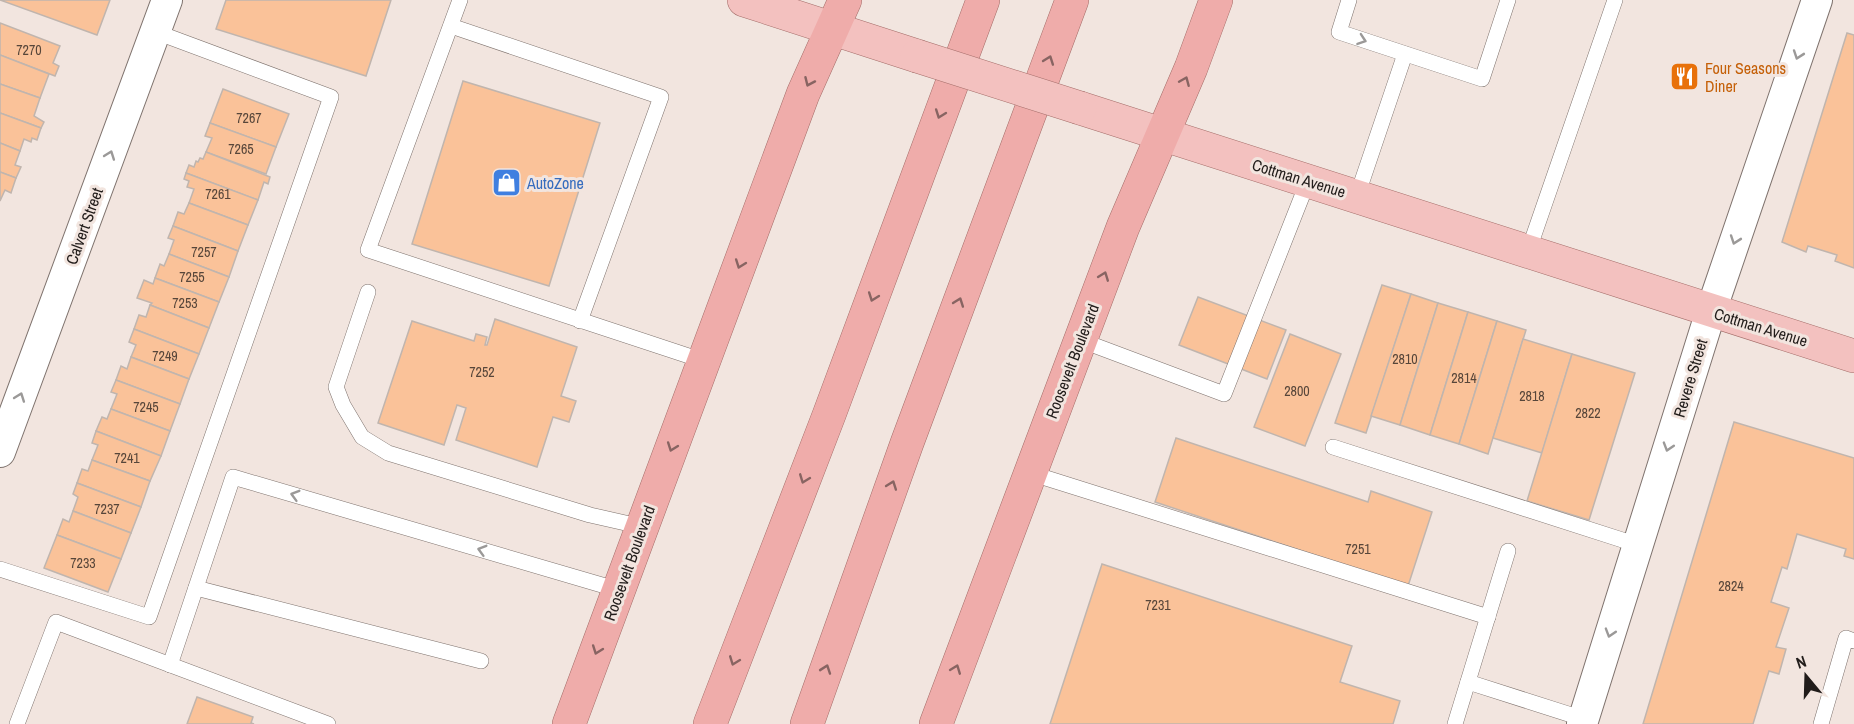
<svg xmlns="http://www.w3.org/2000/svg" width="1854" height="724" font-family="'Archivo Narrow',sans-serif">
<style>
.building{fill:#fac299;stroke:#c0b5ae;stroke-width:1.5}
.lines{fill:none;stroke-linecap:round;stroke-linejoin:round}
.service-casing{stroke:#7f736e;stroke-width:16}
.minor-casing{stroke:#7f736e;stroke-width:32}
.primary-casing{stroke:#a46d69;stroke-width:34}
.trunk-casing{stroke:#a46d69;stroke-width:34}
.service{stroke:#fff;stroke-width:15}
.minor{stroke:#fff;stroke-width:30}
.primary{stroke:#f3c1bf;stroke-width:33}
.trunk{stroke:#efacaa;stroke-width:33}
.primary-bridge-casing{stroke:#a46d69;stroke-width:34;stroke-linecap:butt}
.primary-bridge{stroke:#f3c1bf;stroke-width:33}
.oneway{stroke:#9b9998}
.oneway2{stroke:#886462}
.labels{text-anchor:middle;stroke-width:6;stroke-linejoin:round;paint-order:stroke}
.number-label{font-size:14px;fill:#57463a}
.food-label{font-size:16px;fill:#c56008;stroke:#f2e5df;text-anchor:start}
.street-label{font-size:16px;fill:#211c1a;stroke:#f2e5df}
.shop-label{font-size:16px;fill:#366cbe;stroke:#f2e5df;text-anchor:start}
</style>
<rect width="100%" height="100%" fill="#f2e5df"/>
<g class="building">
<polygon points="0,0 110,0 97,35"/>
<polygon points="226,0 391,0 366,76 216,29"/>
<polygon points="0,23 60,46 53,63 59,66 55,76 0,55"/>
<polygon points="1847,33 1854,35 1854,268 1835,261 1837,255 1808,246 1806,252 1782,242"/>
<polygon points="0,55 49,74 40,98 0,84"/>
<polygon points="463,81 600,123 549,286 412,244"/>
<polygon points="0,84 40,98 34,116 44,122 41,128 0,113"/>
<polygon points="223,89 289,114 276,147 210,123"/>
<polygon points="0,113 41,128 37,140 32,138 31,142 24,139 20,151 0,143"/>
<polygon points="210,123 276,147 266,174 206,152 212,138 205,136"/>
<polygon points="0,143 20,151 15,165 21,167 16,178 0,172"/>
<polygon points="206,152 270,177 268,184 264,182 258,200 186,173 189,165 194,167 196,161 198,162 200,158 203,159"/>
<polygon points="0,172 16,178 11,193 5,190 0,201"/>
<polygon points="186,173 258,200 248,225 189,203 194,189 187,187 189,181 184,179"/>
<polygon points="189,203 248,225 238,251 173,226 178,212 184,214"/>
<polygon points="173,226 238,251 229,277 169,254 174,240 168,238"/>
<polygon points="169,254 229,277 219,302 155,278 160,264 164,266"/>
<polygon points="155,278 219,302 209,328 150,305 152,303 137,298 144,280 153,284"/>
<polygon points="1382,285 1411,294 1366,433 1335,423"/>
<polygon points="1411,294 1438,303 1400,425 1371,416"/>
<polygon points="1198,297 1286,330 1267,379 1179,345"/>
<polygon points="1438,303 1468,312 1430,435 1400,425"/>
<polygon points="150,305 209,328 199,354 134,329 139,315 146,317"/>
<polygon points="1468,312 1497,321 1459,444 1430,435"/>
<polygon points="495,319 577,347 561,396 576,401 569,422 553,417 537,467 456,440 466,408 457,405 444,445 378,423 412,321 474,341 476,334 487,337 485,345 487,345"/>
<polygon points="1497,321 1526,330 1488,454 1459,444"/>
<polygon points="134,329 199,354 189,379 131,357 136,345 129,342"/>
<polygon points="1290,334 1341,354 1305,446 1254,427"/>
<polygon points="1523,339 1572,354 1542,453 1493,438"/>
<polygon points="1572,354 1635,373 1589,520 1527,501"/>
<polygon points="131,357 189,379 180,404 116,380 121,366 127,369"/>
<polygon points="116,380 180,404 170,431 111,409 117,394 111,392"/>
<polygon points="111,409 170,431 161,456 96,431 102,417 107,419"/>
<polygon points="1734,422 1854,458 1854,559 1844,556 1846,549 1797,534 1787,569 1782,567 1771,602 1789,608 1776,647 1786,649 1779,674 1769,671 1753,724 1643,724"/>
<polygon points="96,431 161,456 150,481 92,460 98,445 92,443"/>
<polygon points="1176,438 1368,502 1371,491 1432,512 1408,586 1155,502"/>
<polygon points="92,460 150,481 141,507 77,483 82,469 88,471"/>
<polygon points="77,483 141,507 131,533 73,511 78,497 73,494"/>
<polygon points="73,511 131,533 121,559 57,535 63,519 69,522"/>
<polygon points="57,535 121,559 108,592 44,568"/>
<polygon points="1102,564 1352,646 1340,682 1400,701 1393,724 1050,724"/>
<polygon points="197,697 253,717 251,723 254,724 187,724"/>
</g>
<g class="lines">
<defs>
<g id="service">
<polyline points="460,0 368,250 704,361"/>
<polyline points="1349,0 1339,32 1482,79 1508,0"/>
<polyline points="451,26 661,97 580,321"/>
<polyline points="1357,196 1405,54"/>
<polyline points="1528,252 1615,0"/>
<polyline points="368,292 336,387 343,405 362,437 388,453 590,515 643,527"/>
<polyline points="1080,340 1224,394 1308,181"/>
<polyline points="1333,447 1638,545"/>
<polyline points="1030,473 1488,617"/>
<polyline points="0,569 149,617 331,97 156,32"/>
<polyline points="196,588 481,661"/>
<polyline points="170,665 233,477 619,590"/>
<polyline points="1468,682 1584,719"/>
<polyline points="17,724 56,622 328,724"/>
<polyline points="1455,724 1508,551"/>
<polyline points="1821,724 1846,638 1854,641"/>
</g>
<g id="minor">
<polyline points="0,452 167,0"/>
<polyline points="1582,724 1711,311 1817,0"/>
</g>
<g id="primary">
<polyline points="744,0 917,56"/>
<polyline points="1080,108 1854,356"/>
</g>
<g id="trunk">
<polyline points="569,724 803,94 845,0"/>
<polyline points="710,724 829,415 983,0"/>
<polyline points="807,724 907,443 1072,0"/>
<polyline points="936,724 1123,227 1191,68 1216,0"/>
</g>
</defs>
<use href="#service" class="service-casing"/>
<use href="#minor" class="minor-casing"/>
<use href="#primary" class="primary-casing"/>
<use href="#trunk" class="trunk-casing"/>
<use href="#service" class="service"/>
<use href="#minor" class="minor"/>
<use href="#primary" class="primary"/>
<use href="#trunk" class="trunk"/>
<defs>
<polyline id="primary-bridge" points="917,56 1080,108"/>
</defs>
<use href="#primary-bridge" class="primary-bridge-casing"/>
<use href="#primary-bridge" class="primary-bridge"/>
</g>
<defs><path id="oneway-chevron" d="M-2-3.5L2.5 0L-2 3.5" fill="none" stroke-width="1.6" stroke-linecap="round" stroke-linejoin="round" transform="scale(1.5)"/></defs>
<g class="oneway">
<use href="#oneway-chevron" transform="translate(1362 40) rotate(19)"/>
<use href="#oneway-chevron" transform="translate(1798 55) rotate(109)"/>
<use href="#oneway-chevron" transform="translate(110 155) rotate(-70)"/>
<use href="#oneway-chevron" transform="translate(1735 240) rotate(109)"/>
<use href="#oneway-chevron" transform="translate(20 397) rotate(-70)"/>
<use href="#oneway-chevron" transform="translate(1668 447) rotate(107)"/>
<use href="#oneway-chevron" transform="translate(295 495) rotate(-164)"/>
<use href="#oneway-chevron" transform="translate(482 550) rotate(-164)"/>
<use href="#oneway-chevron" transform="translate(1610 633) rotate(107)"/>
</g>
<g class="oneway2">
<use href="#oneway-chevron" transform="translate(1049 60) rotate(-70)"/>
<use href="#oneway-chevron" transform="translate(1185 81) rotate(-67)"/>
<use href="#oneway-chevron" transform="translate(809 82) rotate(114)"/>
<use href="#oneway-chevron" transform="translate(940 114) rotate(110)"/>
<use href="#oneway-chevron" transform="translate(740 264) rotate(110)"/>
<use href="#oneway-chevron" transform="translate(1104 276) rotate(-69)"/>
<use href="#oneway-chevron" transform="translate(873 297) rotate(110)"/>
<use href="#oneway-chevron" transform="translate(959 302) rotate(-70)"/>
<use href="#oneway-chevron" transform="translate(672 447) rotate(110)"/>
<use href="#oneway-chevron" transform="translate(804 479) rotate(111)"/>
<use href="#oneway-chevron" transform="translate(892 485) rotate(-70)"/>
<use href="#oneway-chevron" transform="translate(597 650) rotate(110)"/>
<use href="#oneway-chevron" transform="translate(734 661) rotate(111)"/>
<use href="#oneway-chevron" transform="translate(826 669) rotate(-71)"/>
<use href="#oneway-chevron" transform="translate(956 669) rotate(-69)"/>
</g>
<defs>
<symbol id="restaurant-square" viewBox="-11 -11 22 22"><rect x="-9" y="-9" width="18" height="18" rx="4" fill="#e8710a" stroke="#f2e5df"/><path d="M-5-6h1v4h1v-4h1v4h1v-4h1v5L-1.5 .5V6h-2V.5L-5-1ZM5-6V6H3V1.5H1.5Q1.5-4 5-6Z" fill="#fff"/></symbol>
<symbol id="shop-square" viewBox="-11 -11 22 22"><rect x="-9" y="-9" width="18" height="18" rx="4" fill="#3f7fe0" stroke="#f2e5df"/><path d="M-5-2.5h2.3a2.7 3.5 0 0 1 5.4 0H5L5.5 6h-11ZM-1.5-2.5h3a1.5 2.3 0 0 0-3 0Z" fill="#fff"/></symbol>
</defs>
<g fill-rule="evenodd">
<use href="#restaurant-square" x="1668" y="60" width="33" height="33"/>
<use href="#shop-square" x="490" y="166" width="33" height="33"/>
</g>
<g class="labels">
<g class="number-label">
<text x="29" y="55">7270</text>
<text x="249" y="123">7267</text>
<text x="241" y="154">7265</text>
<text x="218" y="199">7261</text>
<text x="204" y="257">7257</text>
<text x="192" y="282">7255</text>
<text x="185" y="308">7253</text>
<text x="165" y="361">7249</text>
<text x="1405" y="364">2810</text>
<text x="482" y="377">7252</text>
<text x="1464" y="383">2814</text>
<text x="1297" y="396">2800</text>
<text x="1532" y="401">2818</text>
<text x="146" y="412">7245</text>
<text x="1588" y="418">2822</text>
<text x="127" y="463">7241</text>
<text x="107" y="514">7237</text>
<text x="1358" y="554">7251</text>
<text x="83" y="568">7233</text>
<text x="1731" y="591">2824</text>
<text x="1158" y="610">7231</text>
</g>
<g class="food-label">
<text x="1705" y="74">Four Seasons<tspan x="1705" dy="18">Diner</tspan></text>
</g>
<g class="street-label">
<text transform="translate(1299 178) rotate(17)" y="6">Cottman Avenue</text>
<text transform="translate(84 226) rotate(-70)" y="6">Calvert Street</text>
<text transform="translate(1761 327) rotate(17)" y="6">Cottman Avenue</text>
<text transform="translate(1072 361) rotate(-69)" y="6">Roosevelt Boulevard</text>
<text transform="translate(1690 378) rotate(-73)" y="6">Revere Street</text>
<text transform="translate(629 563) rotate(-70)" y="6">Roosevelt Boulevard</text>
</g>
<g class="shop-label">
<text x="527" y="189">AutoZone</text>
</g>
</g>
<g transform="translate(1806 676) rotate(341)" stroke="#f2e5df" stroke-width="4.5" paint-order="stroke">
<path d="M0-4.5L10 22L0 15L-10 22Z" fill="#211c1a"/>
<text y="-9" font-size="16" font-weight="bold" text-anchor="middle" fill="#211c1a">N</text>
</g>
</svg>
